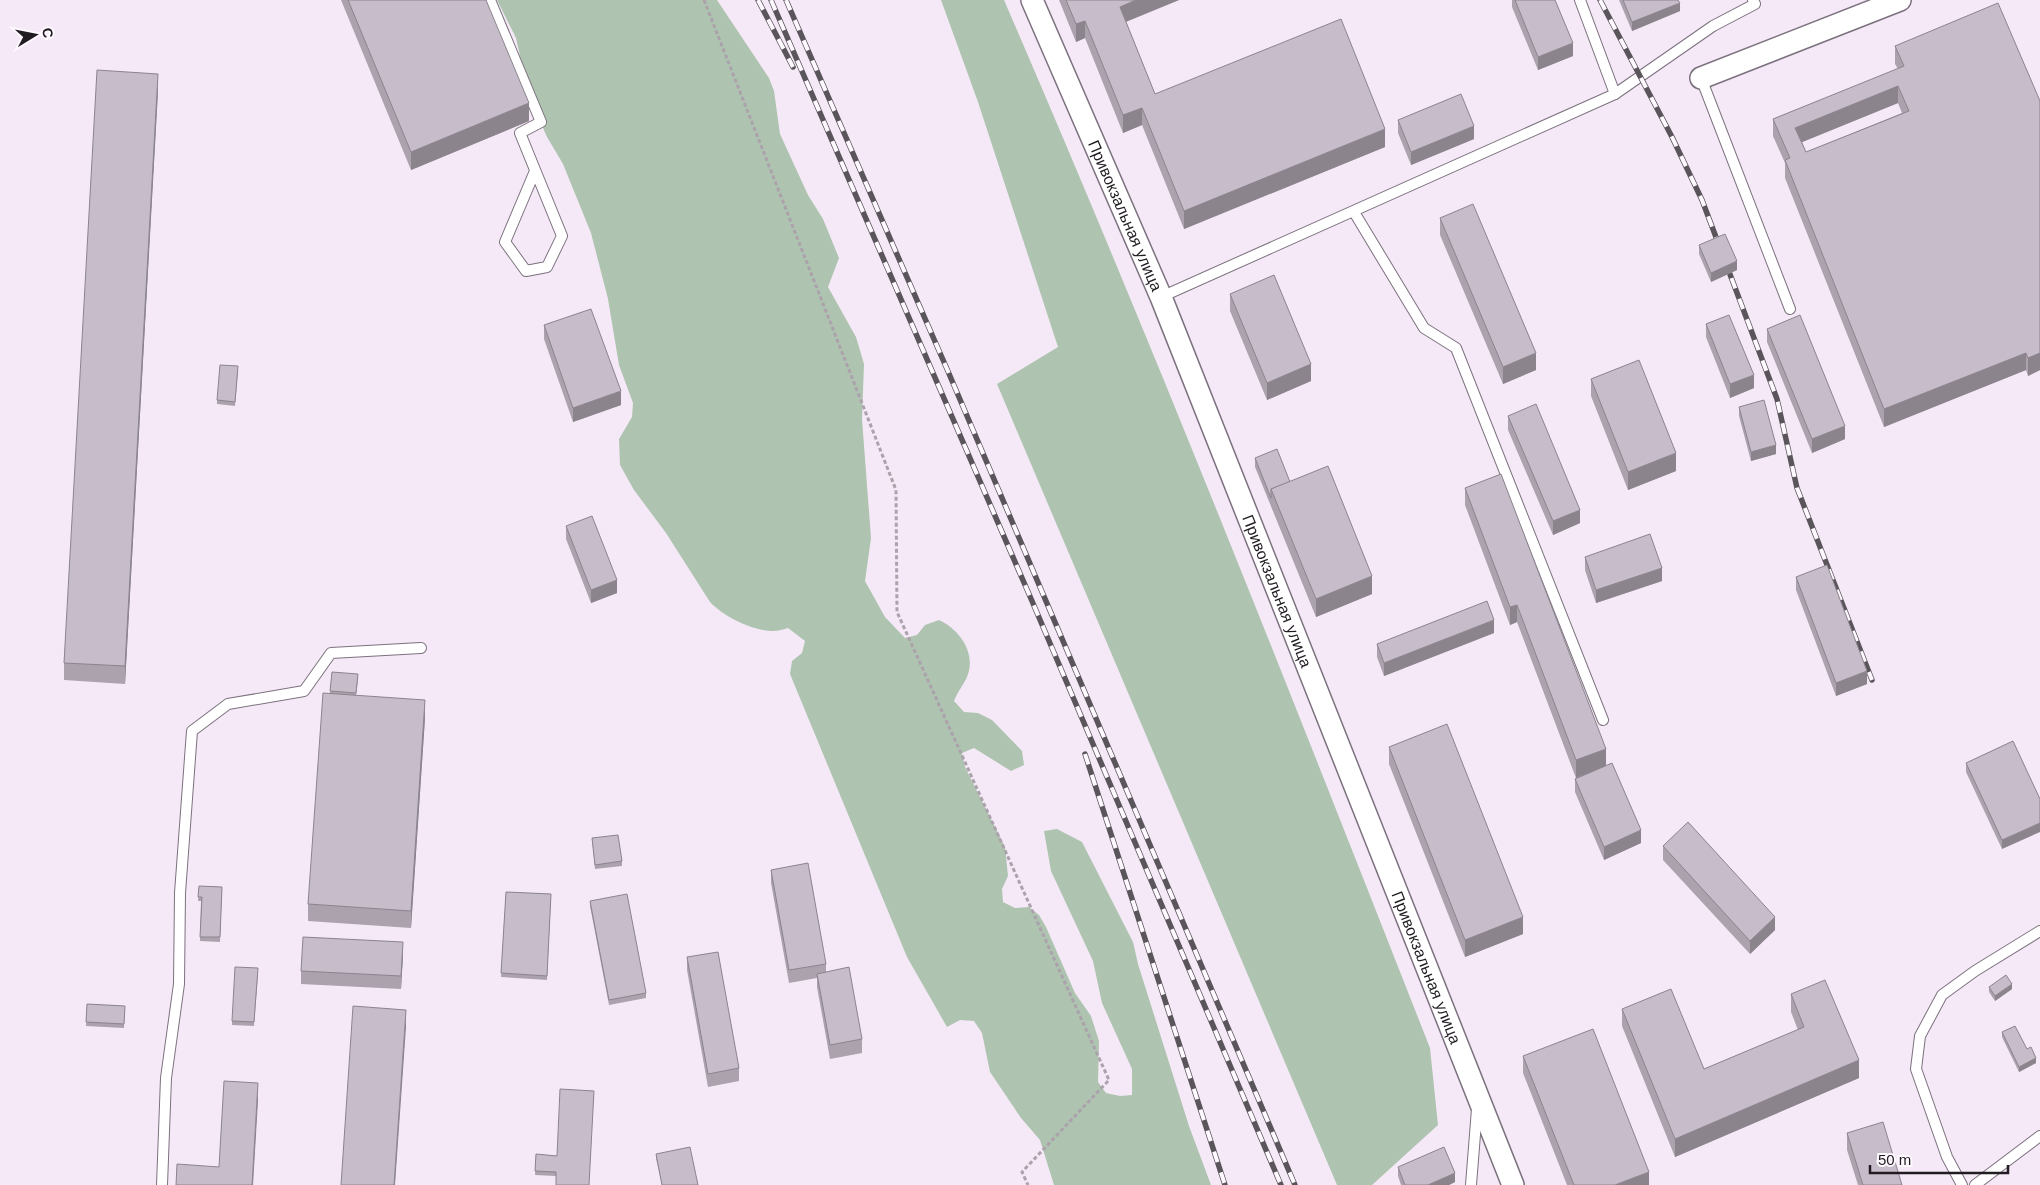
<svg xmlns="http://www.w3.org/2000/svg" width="2040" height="1185" font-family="Arial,sans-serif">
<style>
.green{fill:#aec4b0}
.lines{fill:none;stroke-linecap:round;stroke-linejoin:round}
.service-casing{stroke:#7c717e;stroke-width:12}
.minor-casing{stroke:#7c717e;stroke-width:24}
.path{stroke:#aba2ac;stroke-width:3;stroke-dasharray:4 2.5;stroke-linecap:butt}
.service{stroke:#fff;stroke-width:10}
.minor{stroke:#fff;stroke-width:21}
.rail-casing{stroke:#5a545b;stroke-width:5.5}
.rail{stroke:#fef9fe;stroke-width:4;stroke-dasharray:11;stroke-linecap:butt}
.wall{fill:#aba2ae;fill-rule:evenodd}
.shaded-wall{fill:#8b848d}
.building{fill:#c7bcca;stroke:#8b848d;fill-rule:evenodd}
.labels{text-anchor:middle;stroke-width:4;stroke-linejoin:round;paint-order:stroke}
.street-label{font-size:16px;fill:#201c21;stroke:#fef9fe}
</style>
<rect width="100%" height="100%" fill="#f5e9f7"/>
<g class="green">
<path d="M497,0H717L769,78L774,91L780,134L808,195L823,219L839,258L828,287L856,337L864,364L862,419L871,538L865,581L885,617L905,638L917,635L925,625L939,620C959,629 977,653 967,677C964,684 958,691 954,701L964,712L978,713L992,720L1022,751L1024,765L1011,771L974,748L962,753L965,767L1005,847L1008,876L1002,889L1003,902L1015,908L1029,907L1039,915L1046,927L1075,993L1091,1016L1099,1041L1098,1082L1106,1093L1120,1096L1132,1095V1069L1102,1003L1093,961L1051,871L1044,831L1057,829L1082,842L1133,942L1138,964L1189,1126L1211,1185H1054L1040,1140L1021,1118L990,1072L982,1033L974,1021L960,1020L947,1027L907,957L790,674L792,661L802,653L805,641L788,628C784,629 778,631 773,631C753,631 724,617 710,602L666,533L634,490L620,465L619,439L632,417L633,403L619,365L608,299L591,233L563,164L547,137L529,96L516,38Z"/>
<path d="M941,0H1004C1154,346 1292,697 1430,1048L1438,1125L1372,1185H1337L997,384L1058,347L978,102Z"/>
</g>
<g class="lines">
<defs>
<g id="service">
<polyline points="490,0 541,122 520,133 562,236 547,267 526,271 505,242 535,171"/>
<polyline points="1701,78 1790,309"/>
<polyline points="1615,94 1713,26 1755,4 1753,0"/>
<polyline points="1354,212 1424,328 1456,348 1603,720"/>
<polyline points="1161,297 1615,94 1580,0"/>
<polyline points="162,1185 166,1078 179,984 180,893 192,731 228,704 304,691 331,653 421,648"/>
<polyline points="1471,1185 1477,1109"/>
<polyline points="1962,1185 1947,1157 1916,1069 1920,1036 1942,995 1975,971 2040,931"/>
<polyline points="1975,1185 2040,1136"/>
</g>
<g id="minor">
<path id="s1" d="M1032,0L1161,297L1513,1185"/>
<polyline points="1701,78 1900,0"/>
</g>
</defs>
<use href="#service" class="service-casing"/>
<use href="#minor" class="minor-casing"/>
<polyline class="path" points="704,0 896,490 897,612 1109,1080 1022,1172 1028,1185"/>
<use href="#service" class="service"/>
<use href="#minor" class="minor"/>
<defs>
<g id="rail">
<polyline points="758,0 793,67"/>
<polyline points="771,0 1032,601 1281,1185"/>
<polyline points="786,0 947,369 1295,1185"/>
<polyline points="1600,0 1672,137 1702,200 1777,399 1797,488 1872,680"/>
<polyline points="1085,754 1225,1185"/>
</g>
</defs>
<use href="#rail" class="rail-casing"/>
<use href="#rail" class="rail"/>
</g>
<g class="wall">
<polygon points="341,0 486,0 529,121 411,170"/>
<polygon points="1059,0 1179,0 1126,22 1155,94 1385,147 1184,229 1142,125 1123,133 1085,38 1076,42"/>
<polygon points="1512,0 1555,0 1573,56 1538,70 1512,7"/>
<polygon points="1619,0 1678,0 1680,11 1632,31"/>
<path d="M1895,46L2040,101V370L2028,376L2026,370L1884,427L1785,178V163L1773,136V119L1898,69L1895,64ZM1898,103L1902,113L1806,152L1802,142Z"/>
<polygon points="158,91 125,684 64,680 64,663"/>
<polygon points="1398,120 1474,139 1411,165 1398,133"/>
<polygon points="1440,218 1536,370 1503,384 1440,235"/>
<polygon points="1699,245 1737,270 1711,282 1699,254"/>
<polygon points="1230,294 1311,381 1267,400 1230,311"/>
<polygon points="1706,324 1754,388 1730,398 1706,337"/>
<polygon points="544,325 621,405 573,422 544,339"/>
<polygon points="1767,329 1845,439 1812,453 1767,342"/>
<polygon points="238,371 235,406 217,404 217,400"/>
<polygon points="1591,379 1676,471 1628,490 1591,396"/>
<polygon points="1739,407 1776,454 1751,461 1739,416"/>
<polygon points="1508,416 1580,523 1553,535 1508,430"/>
<polygon points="1255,458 1290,482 1372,594 1316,617 1255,467"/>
<polygon points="1465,488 1606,766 1641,843 1604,860 1575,792 1575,779 1596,770 1576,778 1517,622 1510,625 1465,505"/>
<polygon points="566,526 617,593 591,603 566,539"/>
<polygon points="1585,557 1662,581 1596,603 1585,570"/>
<polygon points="1796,577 1867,684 1836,696 1796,590"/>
<polygon points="1494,633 1384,676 1377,657 1377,644"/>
<polygon points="332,672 358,679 356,696 425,718 411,928 308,921 308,904"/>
<polygon points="2013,741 2002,849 1966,772 1966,763"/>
<polygon points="1389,747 1523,934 1465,957 1389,764"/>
<polygon points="592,838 622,861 622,866 595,869"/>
<polygon points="1663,846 1775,930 1750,954 1663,860"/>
<polygon points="771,870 826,964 826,972 862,1039 862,1053 830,1059 817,987 817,978 789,983 771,883"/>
<polygon points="199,886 222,887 220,942 200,941 201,901 198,901"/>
<polygon points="506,892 551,894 547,980 501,977"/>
<polygon points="590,901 646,993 646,998 609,1005 590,906"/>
<polygon points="403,955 401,989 301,984 301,971"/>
<polygon points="687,957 739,1068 739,1081 708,1087 687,970"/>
<polygon points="258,973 254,1026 232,1025 232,1021"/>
<polygon points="1989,987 2012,989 1995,1001 1989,992"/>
<polygon points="1791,994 1859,1078 1675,1157 1622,1026 1622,1009 1704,1069 1798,1030 1791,1012"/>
<polygon points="87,1004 125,1006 124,1028 86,1026"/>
<polygon points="2002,1032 2027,1049 2036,1063 2019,1072 2002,1037"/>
<polygon points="1523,1056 1649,1185 1567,1185 1523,1073"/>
<polygon points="1847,1133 1902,1185 1858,1185 1847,1150"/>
<polygon points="536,1154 557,1156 556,1176 535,1175"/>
<polygon points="656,1154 698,1185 662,1185 656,1158"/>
<polygon points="1398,1167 1455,1182 1449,1185 1401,1185 1398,1176"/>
</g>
<g class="shaded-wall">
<polygon points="1136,0 1179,0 1120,24 1120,7"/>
<polygon points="1680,3 1680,11 1632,31 1632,22"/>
<polygon points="1085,21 1085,38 1076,42 1076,24"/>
<polygon points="1573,43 1573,56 1538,70 1538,57"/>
<polygon points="158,74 158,91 125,684 125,666"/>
<polygon points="1898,86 1898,103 1795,145 1795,128"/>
<polygon points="529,103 529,121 411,170 411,152"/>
<polygon points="1142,108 1142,125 1123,133 1123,115"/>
<polygon points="1474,126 1474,139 1411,165 1411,152"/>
<polygon points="1385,129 1385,147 1184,229 1184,211"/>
<polygon points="1737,261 1737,270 1711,282 1711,273"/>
<polygon points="1536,353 1536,370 1503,384 1503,367"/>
<polygon points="2026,353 2026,370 1884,427 1884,409"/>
<polygon points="2040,353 2040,370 2028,376 2028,358"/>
<polygon points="1311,364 1311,381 1267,400 1267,383"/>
<polygon points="1754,375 1754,388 1730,398 1730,384"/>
<polygon points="621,391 621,405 573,422 573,408"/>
<polygon points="1845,426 1845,439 1812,453 1812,439"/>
<polygon points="1776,445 1776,454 1751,461 1751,452"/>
<polygon points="1676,453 1676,471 1628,490 1628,472"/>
<polygon points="1580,510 1580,523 1553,535 1553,521"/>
<polygon points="1662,568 1662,581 1596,603 1596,590"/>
<polygon points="1372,576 1372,594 1316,617 1316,599"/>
<polygon points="617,580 617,593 591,603 591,590"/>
<polygon points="1517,605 1517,622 1510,625 1510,607"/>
<polygon points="1494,620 1494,633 1384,676 1384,663"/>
<polygon points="1867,671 1867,684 1836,696 1836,683"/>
<polygon points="425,700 425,718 411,928 411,911"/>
<polygon points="1606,749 1606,766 1576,778 1576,760"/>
<polygon points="2040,823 2040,832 2002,849 2002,840"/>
<polygon points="1641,830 1641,843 1604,860 1604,847"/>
<polygon points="1523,917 1523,934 1465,957 1465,940"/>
<polygon points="1775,917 1775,930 1750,954 1750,941"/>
<polygon points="403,942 403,955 401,989 401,976"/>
<polygon points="2012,984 2012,989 1995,1001 1995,996"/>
<polygon points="406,1010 406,1027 395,1185 394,1185"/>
<polygon points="2036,1058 2036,1063 2019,1072 2019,1067"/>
<polygon points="1859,1060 1859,1078 1675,1157 1675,1139"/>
<polygon points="258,1083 258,1101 253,1185 252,1185"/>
<polygon points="1649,1172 1649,1185 1615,1185"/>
<polygon points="1455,1173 1455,1182 1449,1185 1428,1185"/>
</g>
<g class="building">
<polygon points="348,0 486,0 529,103 411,152"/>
<polygon points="1066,0 1136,0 1120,7 1155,94 1341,19 1385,129 1184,211 1142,108 1123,115 1085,21 1076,24"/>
<polygon points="1515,0 1555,0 1573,43 1538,57"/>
<polygon points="1623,0 1678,0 1680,3 1632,22"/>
<path d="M1998,3L2040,101V353L2028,358L2026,353L1884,409L1785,160L1790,158L1773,119L1904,66L1895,46ZM1898,86L1909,111L1806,152L1795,128Z"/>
<polygon points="97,70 158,74 125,666 64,663"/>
<polygon points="1461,94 1474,126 1411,152 1398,120"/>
<polygon points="1473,204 1536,353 1503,367 1440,218"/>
<polygon points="1725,234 1737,261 1711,273 1699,245"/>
<polygon points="1274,275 1311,364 1267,383 1230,294"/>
<polygon points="591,309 621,391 573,408 544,325"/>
<polygon points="1729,315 1754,375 1730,384 1706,324"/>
<polygon points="1800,315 1845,426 1812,439 1767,329"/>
<polygon points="1639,360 1676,453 1628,472 1591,379"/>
<polygon points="220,365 238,366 235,402 217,400"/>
<polygon points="1764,400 1776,445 1751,452 1739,407"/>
<polygon points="1536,404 1580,510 1553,521 1508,416"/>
<polygon points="1277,449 1290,482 1271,489 1271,498 1255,458"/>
<polygon points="1328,466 1372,576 1316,599 1271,489"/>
<polygon points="1501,474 1606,749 1576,760 1517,605 1510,607 1465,488"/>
<polygon points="592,516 617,580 591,590 566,526"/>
<polygon points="1650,534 1662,568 1596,590 1585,557"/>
<polygon points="1827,565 1867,671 1836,683 1796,577"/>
<polygon points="1487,601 1494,620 1384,663 1377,644"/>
<polygon points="332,672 358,674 356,693 330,691"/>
<polygon points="323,693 425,700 411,911 308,904"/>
<polygon points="1447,724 1523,917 1465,940 1389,747"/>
<polygon points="2013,741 2040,799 2040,823 2002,840 1966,763"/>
<polygon points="1612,763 1641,830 1604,847 1575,779"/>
<polygon points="1688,822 1775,917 1750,941 1663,846"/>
<polygon points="618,835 622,861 595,865 592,838"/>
<polygon points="808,863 826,964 789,970 771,870"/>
<polygon points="199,886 222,887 220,937 200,937 202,897 198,897"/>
<polygon points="506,892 551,894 547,976 501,973"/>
<polygon points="627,894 646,993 609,1000 590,901"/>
<polygon points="303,937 403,942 401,976 301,971"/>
<polygon points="718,952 739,1068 708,1074 687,957"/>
<polygon points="235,967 258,968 254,1022 232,1021"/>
<polygon points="849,967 862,1039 830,1045 817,974"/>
<polygon points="2006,975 2012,984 1995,996 1989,987"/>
<polygon points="1825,980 1859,1060 1675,1139 1622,1009 1671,989 1704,1069 1804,1027 1791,994"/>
<polygon points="87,1004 125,1006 124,1024 86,1022"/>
<polygon points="353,1006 406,1010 394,1185 341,1185"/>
<polygon points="2015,1026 2027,1049 2031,1047 2036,1058 2019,1067 2002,1032"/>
<polygon points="1593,1029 1649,1172 1615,1185 1574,1185 1523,1056"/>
<polygon points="224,1081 258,1083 252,1185 176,1185 177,1164 219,1167"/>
<polygon points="560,1089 594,1091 589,1185 556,1185 556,1172 535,1171 536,1154 557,1156"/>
<polygon points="1883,1122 1902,1185 1863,1185 1847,1133"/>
<polygon points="690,1147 698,1185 662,1185 656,1154"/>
<polygon points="1444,1147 1455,1173 1428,1185 1405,1185 1398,1167"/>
</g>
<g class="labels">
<g class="street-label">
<text dy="6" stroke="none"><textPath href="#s1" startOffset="235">Привокзальная улица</textPath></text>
<text dy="6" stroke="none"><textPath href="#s1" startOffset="640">Привокзальная улица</textPath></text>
<text dy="6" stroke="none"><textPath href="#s1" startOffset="1045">Привокзальная улица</textPath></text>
</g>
</g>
<g transform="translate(35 35) rotate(80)" stroke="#fef9fe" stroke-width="4" paint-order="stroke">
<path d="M0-4L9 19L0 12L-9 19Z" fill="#201c21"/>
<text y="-8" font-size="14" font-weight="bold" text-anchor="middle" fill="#201c21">С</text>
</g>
<path d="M1870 1165v8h138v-8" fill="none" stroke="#201c21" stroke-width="2.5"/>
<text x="1878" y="1165" font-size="15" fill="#201c21" stroke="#fef9fe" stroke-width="4" paint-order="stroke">50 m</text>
</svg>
